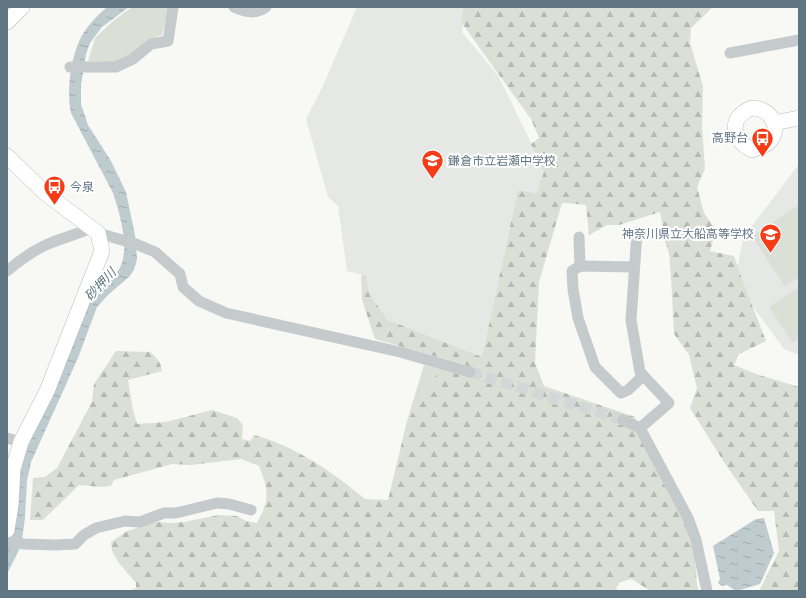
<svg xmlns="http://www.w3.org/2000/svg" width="806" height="598" font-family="Montserrat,'Noto Sans JP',sans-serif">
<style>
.built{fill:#e6e8e6}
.forest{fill:url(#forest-firs)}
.park{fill:#dae0d5}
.water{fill:url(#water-ripples)}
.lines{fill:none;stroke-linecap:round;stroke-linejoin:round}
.street-tunnel{stroke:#d2d8d8;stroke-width:11;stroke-dasharray:11 5.5;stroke-linecap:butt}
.secondary-casing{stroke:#b7bec2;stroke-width:16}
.street{stroke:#c5cacd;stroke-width:11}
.secondary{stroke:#fff;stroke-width:15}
.labels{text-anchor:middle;stroke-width:4;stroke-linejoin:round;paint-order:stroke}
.poi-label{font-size:12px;fill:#607683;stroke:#fff;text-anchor:end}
.water-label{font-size:13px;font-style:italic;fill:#5a767e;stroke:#fff}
</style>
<defs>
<pattern id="forest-firs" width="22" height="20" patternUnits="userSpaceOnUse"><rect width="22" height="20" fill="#dae0d5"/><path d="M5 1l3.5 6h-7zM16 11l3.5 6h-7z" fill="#b4bab2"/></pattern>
<pattern id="water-ripples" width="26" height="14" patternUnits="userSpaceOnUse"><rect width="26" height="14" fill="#beccd0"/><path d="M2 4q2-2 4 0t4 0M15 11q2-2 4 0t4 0" fill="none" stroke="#9eaaae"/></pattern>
</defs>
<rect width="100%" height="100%" fill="#f8f8f5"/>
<g class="built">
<polygon points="357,7 464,7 462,32 499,77 545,172 536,193 518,190 482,357 388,320 369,294 366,276 347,271 338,206 328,197 306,119 322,88"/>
<polygon points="799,164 799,355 784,349 746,297 737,271 743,238"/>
</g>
<path class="forest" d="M464,7H713L691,28L690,43L703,86L702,125L705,169L697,187L704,213L716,230L710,251L734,256L743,282L766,341L739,354L734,365L756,374L799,387V591H759L779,551L774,511H758L724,462L690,408L697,388L689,355L674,334L671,276L669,253L665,240L660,212L619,225H607L589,235L586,205L567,203H562L539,282L535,363L544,386L635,417L637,428L685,523L695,557L697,585L699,591H650L632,579L620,582L616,588L618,591H130L136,588V583L119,563L112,551L111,542L127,531L156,522L171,523L184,522L219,515L237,516L246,521L257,523C270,499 269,491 259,466L241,459L191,465L172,464L114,480L111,486L103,487L79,485L43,520H30L33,478L45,477L57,468L92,402L94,384L116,351L150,352C156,357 161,362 162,371L128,380L132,405L137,424L166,422L212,410L237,418L243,425L242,439L250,441L254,435C295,446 333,472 365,499L388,500L407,421L440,369L461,375L466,365L375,339L362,300L361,275L366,276L369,294L388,320L482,357L518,190L536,193L544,172L531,144L539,138L531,119L461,22Z"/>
<g class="park">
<polygon points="132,7 169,7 162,35 147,40 138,52 116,63 88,61 95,38 113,21"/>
<polygon points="799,205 799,277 785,287 752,236"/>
<polygon points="799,287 799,338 793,343 769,307"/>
<polygon points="424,365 440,369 407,421"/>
</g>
<g class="water">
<path d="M107,7H129L102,27L90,43L86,54L81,85V104L88,125L111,161L126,192L135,235L137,258L136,264L133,271L129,277L109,294L97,307L78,358L31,462L27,481L25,518L22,540L20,548L7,574V549L12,539L16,482L21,459L87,304C93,297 98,289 105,283C108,279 114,276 117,272C132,254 120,214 113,193L71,113C66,91 71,52 84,32C91,22 98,15 107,7Z"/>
<polygon points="764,518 774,553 760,584 736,591 727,585 722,586 718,583 720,579 713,546 756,519"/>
</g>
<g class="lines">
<polyline class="street-tunnel" points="470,372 623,420"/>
<defs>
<g id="secondary">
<polyline points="7,22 22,7"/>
<path d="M752,108C770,108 783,127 769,142C764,147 758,147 752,150C731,140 728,117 752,108Z"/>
<polyline points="774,123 799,118"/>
<polyline points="7,156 44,192 98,233 102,251 47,391 21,442 13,469 11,505 7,530"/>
</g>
</defs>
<use href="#secondary" class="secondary-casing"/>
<g class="street">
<path d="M234,7C245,12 255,15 266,7"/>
<polyline points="730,53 799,40"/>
<polyline points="70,67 116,67 133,59 151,44 168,41 173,7"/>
<polyline points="637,232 631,320 640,372 669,403 640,428"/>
<polyline points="98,233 136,244 155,252 180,274 183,287 199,301 226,313 400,352 470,372"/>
<polyline points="579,237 580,266"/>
<polyline points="634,267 580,266 572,271 573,289 578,318 595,367 621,393 628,390 643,376"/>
<path d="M7,271C19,261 32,251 46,245C61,238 76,235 91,228"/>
<polyline points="623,420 640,428 688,518 696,540 707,591"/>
<polyline points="7,438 21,442"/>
<polyline points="7,541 24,544 54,545 75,544 84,535 96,528 125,521 140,522 164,513 176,513 217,503 229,504 251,510"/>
</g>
<use href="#secondary" class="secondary"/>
</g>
<defs>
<symbol id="bus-pin" viewBox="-11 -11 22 30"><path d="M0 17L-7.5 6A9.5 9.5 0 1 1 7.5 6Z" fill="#f63b17" stroke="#fff"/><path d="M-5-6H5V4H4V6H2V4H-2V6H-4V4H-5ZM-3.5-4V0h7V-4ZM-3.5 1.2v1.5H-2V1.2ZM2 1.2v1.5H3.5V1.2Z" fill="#fff"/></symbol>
<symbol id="school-pin" viewBox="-11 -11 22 30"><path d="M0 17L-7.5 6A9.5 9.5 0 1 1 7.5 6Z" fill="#f63b17" stroke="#fff"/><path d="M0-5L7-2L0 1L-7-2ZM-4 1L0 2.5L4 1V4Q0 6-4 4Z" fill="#fff"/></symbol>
</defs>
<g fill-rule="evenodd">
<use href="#bus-pin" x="750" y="126" width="25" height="34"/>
<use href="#school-pin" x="420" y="148" width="25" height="34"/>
<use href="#bus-pin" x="42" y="174" width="25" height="34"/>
<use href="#school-pin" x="758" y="222" width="25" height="34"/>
</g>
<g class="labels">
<g class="poi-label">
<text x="748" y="142">高野台</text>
<text x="448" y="165" text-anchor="start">鎌倉市立岩瀬中学校</text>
<text x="70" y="191" text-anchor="start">今泉</text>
<text x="754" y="238">神奈川県立大船高等学校</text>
</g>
<g class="water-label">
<text transform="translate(100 284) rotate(-47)" y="5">砂押川</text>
</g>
</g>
<rect width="806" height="598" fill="none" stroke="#607683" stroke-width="16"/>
</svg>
